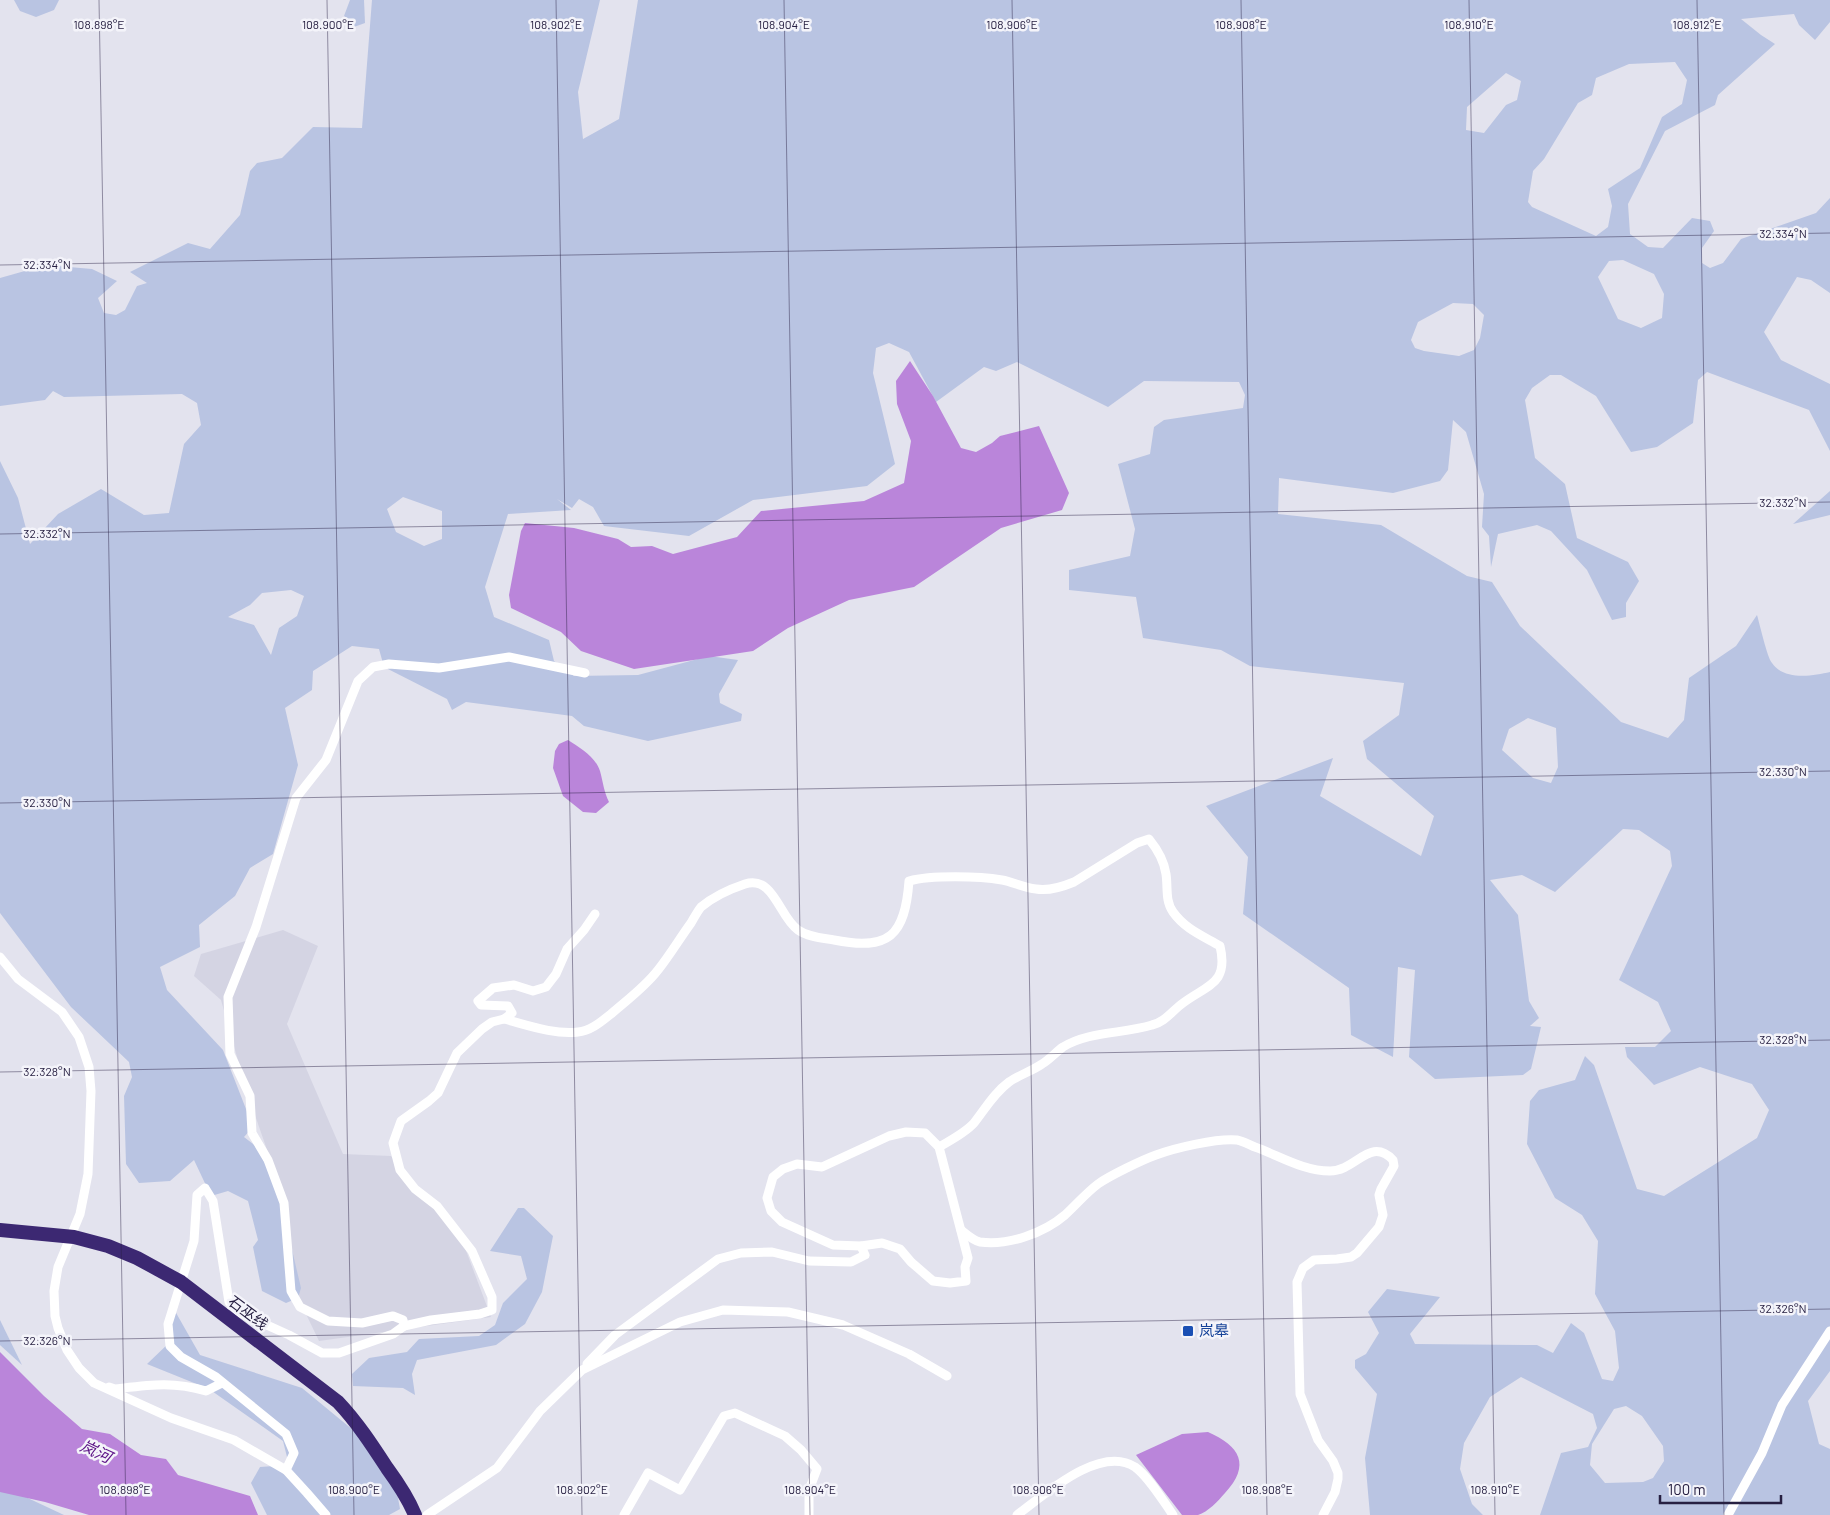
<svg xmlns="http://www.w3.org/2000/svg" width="1830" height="1515" font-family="Barlow,'Noto Sans SC',sans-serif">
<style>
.built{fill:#d4d4e3}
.green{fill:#b9c4e2;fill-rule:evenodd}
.water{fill:#ba85da}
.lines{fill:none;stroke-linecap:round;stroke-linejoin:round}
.minor{stroke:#fff;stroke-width:9}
.highway{stroke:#3c2872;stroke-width:14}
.ticks{fill:none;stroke:#272042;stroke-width:1;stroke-opacity:0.45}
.transit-dot{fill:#1a4fb4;stroke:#f4f4fa;stroke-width:2}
.labels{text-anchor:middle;stroke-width:5;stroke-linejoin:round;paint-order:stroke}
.street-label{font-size:15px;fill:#272042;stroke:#f4f4fa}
.transit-label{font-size:15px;fill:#164399;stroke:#f4f4fa;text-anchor:start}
.water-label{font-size:16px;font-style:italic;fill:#5c1286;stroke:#f4f4fa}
.ticks-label{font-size:12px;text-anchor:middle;fill:#272042;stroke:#f4f4fa;stroke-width:5;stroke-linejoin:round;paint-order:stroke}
</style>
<rect width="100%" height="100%" fill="#e3e3ee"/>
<polygon class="built" points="283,930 318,946 287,1024 343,1154 391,1156 459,1232 491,1317 319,1341 292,1285 283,1196 246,1089 221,1000 194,976 201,954"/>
<g class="green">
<polygon points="14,0 59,0 54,10 36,17 20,11"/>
<polygon points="350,0 364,0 365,23 354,27 344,16"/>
<path d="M372,0H600L578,92L583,139L619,119L638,0H1830V22L1815,40L1799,25L1794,14L1741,19L1761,35L1775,44L1718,95L1715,105L1665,131L1628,204L1630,234L1648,247L1663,248L1692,218L1710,221L1714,231L1702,248V263L1710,268L1723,263L1741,239L1816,213L1830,198V293L1811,280L1797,277L1764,332L1781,360L1830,384V451L1809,410L1707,372L1698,380L1693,423L1657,447L1631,452L1596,396L1561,375H1550L1532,388L1525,400L1535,458L1565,484L1577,538L1628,562L1639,581L1626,603V617L1612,620L1587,570L1551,531L1537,525L1498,534L1491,567L1489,536L1482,527L1484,494L1466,432L1453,420L1448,470L1440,481L1393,493L1279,478L1278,514L1381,525L1467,576L1492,582L1520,626L1621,722L1668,738L1684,720L1689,678L1736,646L1757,615C1760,625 1767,657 1772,663C1784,681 1813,676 1830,672V1371L1808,1401L1819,1444L1830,1449V1515H1540L1561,1453L1588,1447L1597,1428L1593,1414L1521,1377L1490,1397L1464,1443L1460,1469L1472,1504L1483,1515H1370L1365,1458L1377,1394L1355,1368V1360L1366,1354L1379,1333L1368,1312L1387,1289L1440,1297L1410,1334L1415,1344L1537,1345L1553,1353L1571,1323L1584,1333L1602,1379L1613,1381L1619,1368L1615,1331L1595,1294L1598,1241L1582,1215L1555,1198L1527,1144L1530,1101L1539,1090L1575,1080L1585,1056L1594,1065L1637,1189L1664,1196L1757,1138L1769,1110L1752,1084L1700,1067L1654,1085L1627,1057L1625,1047H1655L1671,1031L1658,1002L1619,980L1672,866L1670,851L1639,830L1623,829L1555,892L1522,875L1490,880L1518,915L1529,1001L1539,1018L1530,1026L1541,1027L1531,1069L1523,1075L1435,1079L1409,1057L1415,970L1398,967L1393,1057L1351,1035L1349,988L1243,914L1248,857L1206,806L1333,758L1320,796L1421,856L1434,816L1367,759L1363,741L1399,715L1404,683L1250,666L1221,650L1143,638L1136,597L1069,590V570L1130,556L1135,529L1118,464L1150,454L1154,427L1164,420L1243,408L1245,395L1239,382L1144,381L1108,407L1017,362L996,371L984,367L936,402L909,352L889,343L876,348L873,373L895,464L867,486L753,500L689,536L604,526L593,507L579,499L572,508L557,499L571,510L508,514L485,587L494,617L549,640L554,661L574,676L638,675L709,656L738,660L719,694L720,703L742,714L741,721L648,741L584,726L572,716L466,702L452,710L447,699L384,667L379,649L352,646L313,671L312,690L285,708L298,765L273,854L250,868L235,896L199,925L200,947L160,967L167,990L223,1050L253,1127L244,1137L257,1147L278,1190L301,1288L298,1298L286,1303L262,1291L253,1247L258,1240L248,1201L228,1191L211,1196L194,1160L170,1181L139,1183L126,1164L124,1096L132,1077L129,1062L71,1007L0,913V461L18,498L30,544L58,514L101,489L144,515L169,513L184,444L201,425L197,403L182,394L64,397L53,391L45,400L0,406V278L46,265L92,269L117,281L98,298L104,313L116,315L125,310L137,286L147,283L130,272L188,243L210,249L240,215L250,171L257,163L282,158L313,127L362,128ZM1675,62L1687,80L1682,104L1662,117L1640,168L1608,189L1612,206L1608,227L1596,236L1532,207L1528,202L1533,171L1544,159L1578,103L1592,95L1596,78L1629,64ZM1506,73L1521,81L1517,100L1506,105L1484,133L1466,130L1467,107ZM1623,260L1654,274L1664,294L1662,318L1641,328L1618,319L1598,277L1609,261ZM1453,303L1473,304L1484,315L1480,338L1474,350L1459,356L1424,351L1415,348L1411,340L1418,322ZM403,497L442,511V539L424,546L396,532L387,509ZM291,590L304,596L297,616L279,628L271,655L254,625L228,617L250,605L262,593ZM1528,718L1556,728L1558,767L1551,783L1533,778L1502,750L1509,729ZM1626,1406L1642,1416L1663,1446L1664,1461L1653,1478L1643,1482L1605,1483L1590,1465L1592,1444L1614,1409Z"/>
<polygon points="1830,491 1830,515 1793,524"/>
<polygon points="518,1208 524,1208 553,1236 542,1292 525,1324 496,1345 417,1360 412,1374 415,1395 403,1388 353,1386 352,1374 369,1358 407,1352 419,1339 479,1336 495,1325 503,1303 527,1279 521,1256 490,1251"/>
<polygon points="171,1304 200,1355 302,1388 353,1430 395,1481 400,1509 389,1515 267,1515 251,1483 260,1467 289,1465 283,1441 209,1389 147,1364 170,1342"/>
<polygon points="0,1320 22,1365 0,1345"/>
<polygon points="0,1485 64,1515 0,1515"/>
</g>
<g class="water">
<polygon points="910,361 933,396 961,448 976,452 992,443 1000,436 1039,426 1069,493 1062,510 1001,528 914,587 849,600 788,628 753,651 634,669 581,651 561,632 511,608 509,595 521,531 525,523 574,528 618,539 631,547 652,546 673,554 737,537 761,511 864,501 904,483 911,441 897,404 896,381"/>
<path d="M568,740C580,748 595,756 600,771C603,782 604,792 609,802L596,813L583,812L563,796L553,768L555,751L559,744Z"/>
<polygon points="0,1352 44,1396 82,1429 110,1434 141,1455 166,1459 178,1475 250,1496 258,1515 89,1515 45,1502 0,1492"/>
<path d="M1208,1432C1240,1446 1251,1465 1225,1493C1218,1501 1208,1512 1198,1515C1194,1515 1187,1515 1182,1515L1136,1455L1182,1434Z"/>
</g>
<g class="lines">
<g class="minor">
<polyline points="0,957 18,979 62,1012 79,1037 89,1067 91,1091 88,1174 80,1214 58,1267 54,1291 55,1316 58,1328 67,1350 79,1368 94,1383 171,1418 234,1440 286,1470 307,1493 326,1515"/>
<path d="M504,1019C527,1025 555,1035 578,1032C591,1031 602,1021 611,1014C627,1000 645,987 658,970C670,955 680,938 691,923C694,918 697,912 701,907C713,897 730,889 745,884C774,875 779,917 798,930C808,937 822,938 834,940C889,951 905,936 909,881C931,875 979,876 1002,880C1013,882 1024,888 1036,889C1048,891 1062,887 1074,882L1137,843L1149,839C1158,850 1164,860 1166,874C1168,887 1165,901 1173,912C1185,929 1203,936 1220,946C1229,984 1207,985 1183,1003C1172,1011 1165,1022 1152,1025C1123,1034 1089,1031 1063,1047C1056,1052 1050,1059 1042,1064C1032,1071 1019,1075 1009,1082C994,1093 985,1109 974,1123C965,1133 951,1140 939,1147"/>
<polygon points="906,1132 925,1133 939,1147 968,1258 965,1267 966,1281 950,1283 933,1281 911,1262 900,1249 882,1243 861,1246 833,1245 782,1222 771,1211 767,1198 773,1177 783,1169 797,1164 822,1167 889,1136"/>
<path d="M961,1230C966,1234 974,1241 980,1242C1008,1246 1044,1233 1065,1215C1076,1205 1086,1193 1098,1184C1109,1176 1142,1160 1156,1155C1175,1148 1217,1138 1237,1140C1243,1141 1250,1145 1255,1147C1280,1156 1303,1171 1330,1171C1356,1171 1370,1136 1393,1160L1394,1166L1381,1189L1379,1195L1383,1215L1379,1227L1357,1253L1351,1257L1337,1259L1314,1260L1303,1268L1297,1282L1300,1394L1318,1440L1333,1461L1338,1473V1479L1335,1492L1323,1515"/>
<polyline points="404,1326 431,1320 480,1314 492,1310 492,1297 472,1251 437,1206 415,1189 400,1170 393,1143 401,1121 429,1101 438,1093 457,1053 482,1029 492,1022 504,1019 512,1013 508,1006 481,1005 478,1001 493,988 514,985 533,991 546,987 556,974 567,949 584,930 595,914"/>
<polyline points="587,1364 615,1335 718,1259 741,1253 772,1252 809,1261 851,1262 865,1255 861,1246"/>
<path d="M109,1387L115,1389C149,1385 173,1381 206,1391L222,1383"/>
<polyline points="286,1470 294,1453 286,1434 216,1377 181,1357 170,1346 168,1324 194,1241 197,1195 205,1188 213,1201 229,1302 240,1313 289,1335 322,1353 339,1353 393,1334 404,1326 403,1320 393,1316 362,1323 328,1321 300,1307 291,1291 284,1203 268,1160 252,1133 250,1096 230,1054 228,997 256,927 296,798 326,760 358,681 373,667 389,664 439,668 509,657 585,673"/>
<polyline points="427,1515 497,1468 540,1411 582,1370 680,1322 723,1310 788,1312 843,1325 909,1354 947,1376"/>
<polyline points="624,1515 648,1473 680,1490 724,1416 735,1413 785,1436 801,1450 817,1469 809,1490 809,1515"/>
<path d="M1017,1515C1044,1495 1100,1444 1135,1467C1149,1477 1163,1501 1173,1515"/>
<polyline points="1728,1515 1762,1453 1782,1405 1830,1331"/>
</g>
<path class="highway" d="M0,1230L74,1237L108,1246L137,1258L181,1282L338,1402C357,1422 372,1445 387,1468C398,1483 408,1498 415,1515"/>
</g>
<path class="ticks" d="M99,0L126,1515M327,0L354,1515M556,0L582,1515M784,0L810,1515M1012,0L1039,1515M1241,0L1267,1515M1469,0L1495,1515M1697,0L1724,1515M0,265L1830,233M0,534L1830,502M0,803L1830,771M0,1072L1830,1040M0,1341L1830,1309"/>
<rect class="transit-dot" x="1182" y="1325" width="12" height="12" rx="2.5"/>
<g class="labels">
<g class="street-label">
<text transform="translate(248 1313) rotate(37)" y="5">石巫线</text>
</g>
<g class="transit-label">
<text x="1199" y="1336">岚皋</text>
</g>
<g class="water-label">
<text transform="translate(96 1451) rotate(25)" y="6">岚河</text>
</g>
</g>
<g class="ticks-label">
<text x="99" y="29">108.898°E</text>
<text x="328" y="29">108.900°E</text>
<text x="556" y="29">108.902°E</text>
<text x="784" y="29">108.904°E</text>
<text x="1012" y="29">108.906°E</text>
<text x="1241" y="29">108.908°E</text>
<text x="1469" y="29">108.910°E</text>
<text x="1697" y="29">108.912°E</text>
<text x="1783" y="238">32.334°N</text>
<text x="47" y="269">32.334°N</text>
<text x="1783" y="507">32.332°N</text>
<text x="47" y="538">32.332°N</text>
<text x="1783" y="776">32.330°N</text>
<text x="47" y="807">32.330°N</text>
<text x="1783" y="1044">32.328°N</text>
<text x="47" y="1076">32.328°N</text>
<text x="1783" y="1313">32.326°N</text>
<text x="47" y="1345">32.326°N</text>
<text x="125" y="1494">108.898°E</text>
<text x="354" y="1494">108.900°E</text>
<text x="582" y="1494">108.902°E</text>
<text x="810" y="1494">108.904°E</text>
<text x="1038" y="1494">108.906°E</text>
<text x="1267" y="1494">108.908°E</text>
<text x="1495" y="1494">108.910°E</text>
</g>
<path d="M1660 1495v8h121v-8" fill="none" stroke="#272042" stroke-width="2.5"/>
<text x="1668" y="1495" font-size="15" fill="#272042" stroke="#f4f4fa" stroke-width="4" paint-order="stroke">100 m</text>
</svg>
